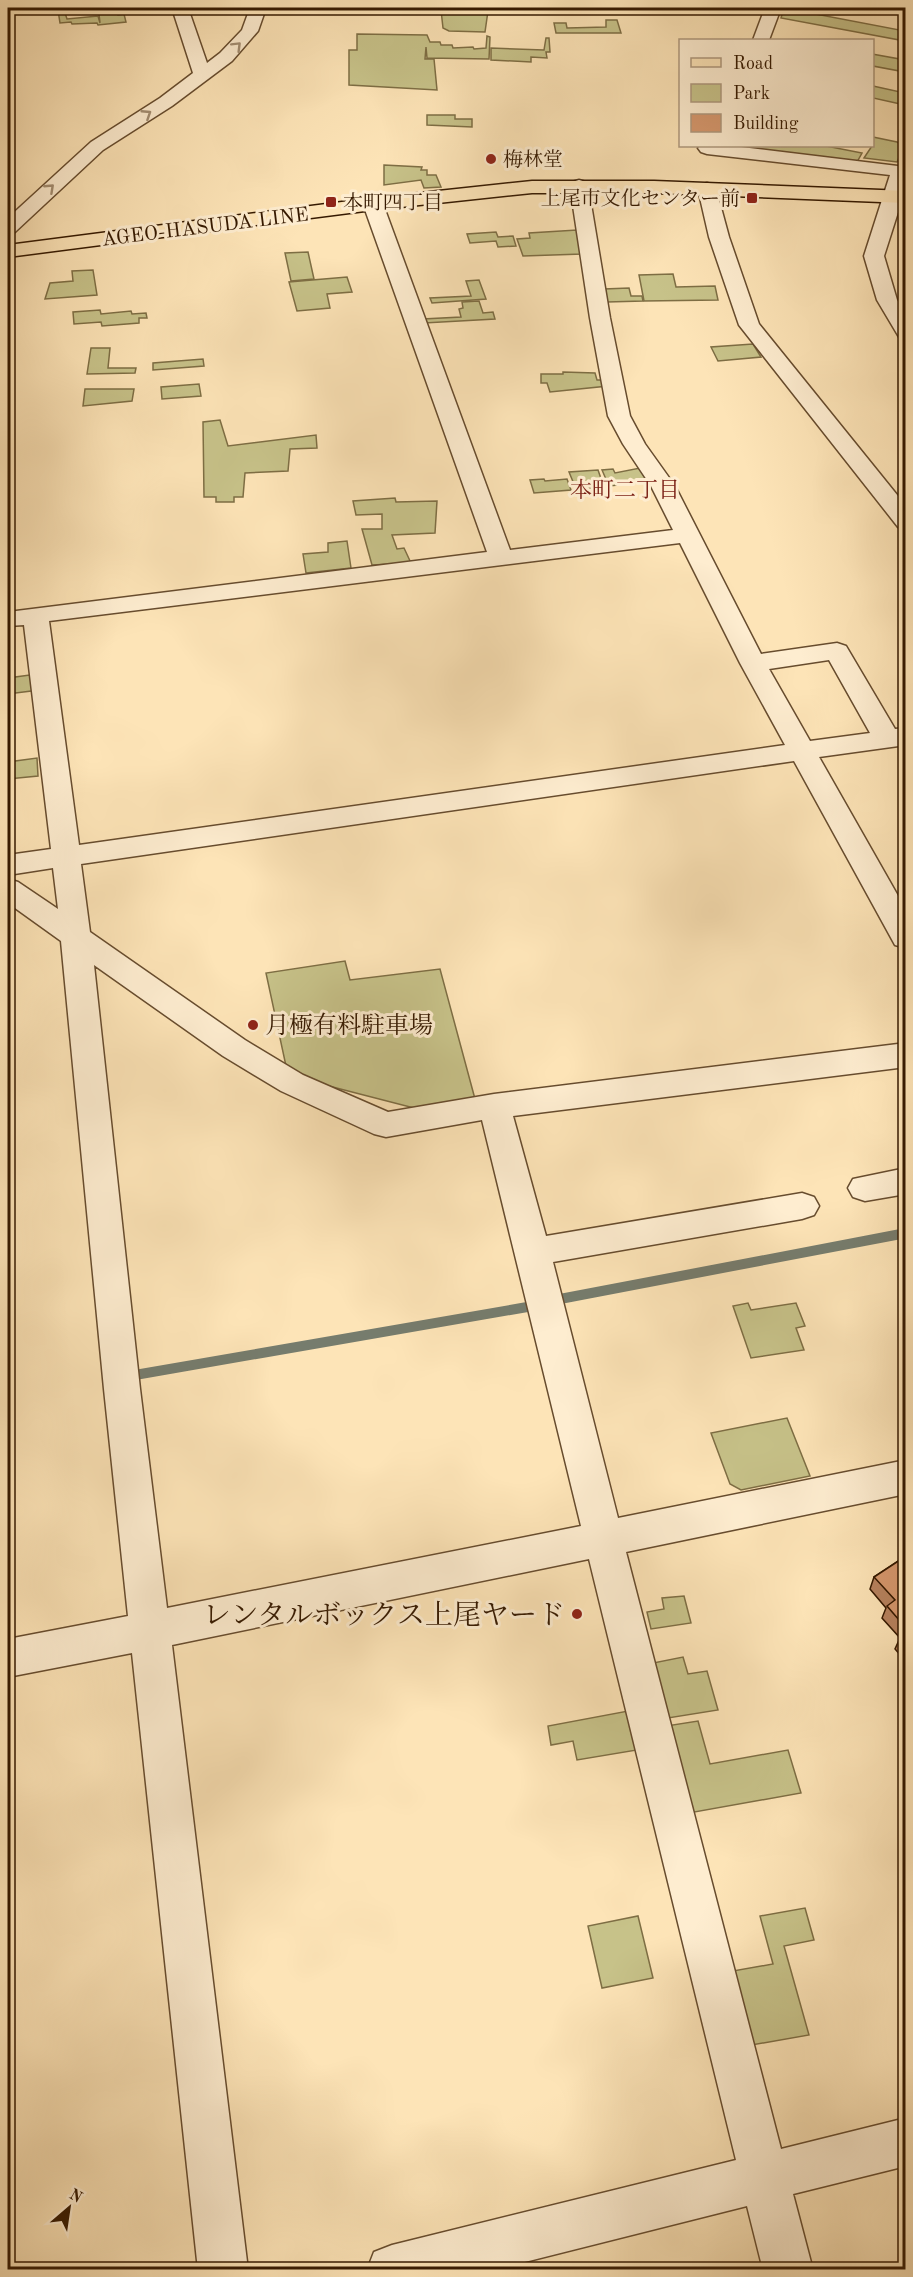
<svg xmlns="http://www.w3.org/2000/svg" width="913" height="2277" font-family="'Old Standard TT','Noto Serif JP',serif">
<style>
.green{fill:#c7c289;stroke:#7e6e44;stroke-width:1.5}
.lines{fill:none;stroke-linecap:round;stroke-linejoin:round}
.stream{stroke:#767c6d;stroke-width:10}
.minor-casing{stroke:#674c2e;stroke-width:3}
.major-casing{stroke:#351900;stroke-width:3}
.minor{fill:#feedd0;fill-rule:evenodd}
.major{fill:#fde4b7;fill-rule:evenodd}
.wall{fill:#b7825e;stroke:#351900;stroke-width:1.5}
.building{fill:#d5976d;stroke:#351900;stroke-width:1.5}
.oneway{stroke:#a48e72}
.poi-dot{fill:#8f2418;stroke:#feedd0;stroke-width:2}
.labels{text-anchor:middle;stroke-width:6;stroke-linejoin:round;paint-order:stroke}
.far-poi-label{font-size:20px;fill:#351900;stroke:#feedd0;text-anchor:start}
.far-street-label{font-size:20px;fill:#351900;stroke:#feedd0}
.far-neighbourhood-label{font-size:22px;fill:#7a1f14;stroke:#feedd0}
.poi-label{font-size:24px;fill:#351900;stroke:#feedd0;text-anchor:start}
.near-poi-label{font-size:28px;fill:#351900;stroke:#feedd0;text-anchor:end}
</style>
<rect width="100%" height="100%" fill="#fde4b7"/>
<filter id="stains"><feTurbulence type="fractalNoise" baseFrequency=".00333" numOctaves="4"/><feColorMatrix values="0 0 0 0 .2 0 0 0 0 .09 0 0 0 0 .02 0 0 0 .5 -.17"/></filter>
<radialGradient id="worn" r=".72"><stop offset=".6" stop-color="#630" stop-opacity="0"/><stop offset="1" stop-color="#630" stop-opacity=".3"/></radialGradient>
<g class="green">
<polygon points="479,8 513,8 513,12 488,11 485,32 449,31 443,28 441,10 478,11"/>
<polygon points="784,8 905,31 905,41 781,18"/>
<polygon points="58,10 64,10 67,19 98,16 100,23 99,14 117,13 118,15 124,14 126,22 98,25 97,23 72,24 71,22 60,23"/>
<polygon points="606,20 617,20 621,33 556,33 554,23 566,23 567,28 606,27"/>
<polygon points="357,34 427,35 430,42 440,42 441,45 452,45 453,48 473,47 474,49 486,48 487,36 490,37 489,59 427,58 426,47 425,59 434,59 437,90 349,85 349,50 357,50"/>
<polygon points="546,38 549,38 550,52 546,52 547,58 531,57 531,62 491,60 491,48 544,50"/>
<polygon points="872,54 905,60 905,72 873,66"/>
<polygon points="873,86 905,93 905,105 873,98"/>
<polygon points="427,115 455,115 455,119 472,119 472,127 427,125"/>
<polygon points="873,137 897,142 904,147 897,162 864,158 872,146"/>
<polygon points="735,146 826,146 862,153 857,162 739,149"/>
<polygon points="384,165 422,167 421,170 427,170 427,175 436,175 441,187 424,188 421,180 384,185"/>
<polygon points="577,230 582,254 523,256 517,239 530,238 529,233"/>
<polygon points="496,232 498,237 513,236 516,246 498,247 496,241 470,243 467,234"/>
<polygon points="308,252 314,279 291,281 285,253"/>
<polygon points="93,270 97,295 45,299 50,283 73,281 72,271"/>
<polygon points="673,274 676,287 715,286 718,300 644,301 639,275"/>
<polygon points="347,277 352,292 327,294 330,308 297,311 289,282"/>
<polygon points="479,280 486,299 432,303 430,298 471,296 466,281"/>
<polygon points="629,288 631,296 642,296 643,301 607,302 604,289"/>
<polygon points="479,301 483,313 493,312 495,319 424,323 423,319 461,317 459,309 463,308 462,302"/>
<polygon points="100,310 101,314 131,311 132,314 146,313 147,318 139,318 139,323 102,326 101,322 74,324 73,312"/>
<polygon points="753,344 761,357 718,361 711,347"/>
<polygon points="91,348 110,348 108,368 136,368 135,373 87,374"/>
<polygon points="203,359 204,366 153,370 153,363"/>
<polygon points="563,372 595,373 597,380 606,380 608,386 550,392 547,383 541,383 541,374 563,374"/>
<polygon points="199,384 201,396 162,399 161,387"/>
<polygon points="85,389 134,389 132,401 83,406"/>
<polygon points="220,420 228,446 316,435 317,448 290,449 288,471 245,473 243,497 234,497 234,502 216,502 216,497 204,497 203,422"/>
<polygon points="640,468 647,482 609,486 602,470 613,469 615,473"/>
<polygon points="598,470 604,487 576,489 569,472"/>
<polygon points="544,479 545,481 567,479 571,490 534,493 530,480"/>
<polygon points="395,498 396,502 437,501 435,533 392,535 397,549 404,548 411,563 372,565 362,529 382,529 382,514 356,515 353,501"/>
<polygon points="347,541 351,568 306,573 303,554 328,552 328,543"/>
<polygon points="37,674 39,690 8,694 8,678"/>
<polygon points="37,758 38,776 8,779 8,762"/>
<polygon points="345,961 350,980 440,969 475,1099 414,1108 321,1084 286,1066 266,973"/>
<polygon points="748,1303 751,1310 796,1303 805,1326 796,1328 804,1350 751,1358 733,1306"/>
<polygon points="787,1418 810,1476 741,1490 730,1484 711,1433"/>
<polygon points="684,1596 691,1623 651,1629 647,1612 664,1609 662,1598"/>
<polygon points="683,1657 688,1674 707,1671 718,1710 668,1718 653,1663"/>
<polygon points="628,1711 637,1750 577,1760 573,1741 551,1745 548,1726"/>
<polygon points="698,1721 710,1764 788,1750 801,1793 689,1813 666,1726"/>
<polygon points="805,1908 814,1940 784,1946 809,2035 746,2046 727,1972 773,1964 760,1916"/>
<polygon points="638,1916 653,1978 602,1988 588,1926"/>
</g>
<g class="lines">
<g class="stream">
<polyline points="560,1299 906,1233"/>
<polyline points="135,1375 533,1306"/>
</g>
<defs>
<g id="minor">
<polygon points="172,8 188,8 207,63 220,53 242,30 250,8 266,8 258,31 232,61 172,106 103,150 15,232 8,234 8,218 91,142 160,98 193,73"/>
<polygon points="765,8 781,8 769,40 753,40"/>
<polygon points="700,146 733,146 906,167 906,187 884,256 897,300 906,314 906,339 899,337 877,300 864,256 890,175 707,154 701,152 698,148"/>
<path d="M579,180L586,182L588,186L610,318L630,416L645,444L675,486L761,654L837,643L846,646L895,729L906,728V745L819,757L906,910V948L895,945L794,761L81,864L90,932L245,1040L303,1075L388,1112L494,1094L906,1043V1067L513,1116L546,1236L802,1193L814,1197L819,1206L814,1215L802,1219L553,1262L618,1518L906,1460V1494L626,1552L781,2149L906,2118V2166L793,2194L813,2270H763L747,2206L493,2270H367L374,2252L392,2245L736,2160L589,1559L172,1645L248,2270H198L132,1653L8,1677V1639L128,1616L104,1389L61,941L8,903V879L18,882L58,909L53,868L8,875V855L51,849L24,625L8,626V612L487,552L363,204L366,200H380L383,204L510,550L673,530L651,486L623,444L608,416L590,318L570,186L572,182ZM680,543L740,663L785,745L79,845L49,621ZM829,660L870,733L810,741L769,669ZM94,965L223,1056L281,1091L374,1134L386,1137L482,1120L581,1526L167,1608L140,1389Z"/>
<polygon points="707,183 714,185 716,189 729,237 759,324 906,506 906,529 898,527 739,325 709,237 698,189 700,185"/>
<polygon points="906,1168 906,1194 865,1201 853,1197 848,1188 853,1179"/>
</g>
<polygon id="major" points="532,181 654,181 906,191 906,203 654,193 532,193 373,210 8,257 8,245 373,198"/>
</defs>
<use href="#minor" class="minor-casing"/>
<use href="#major" class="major-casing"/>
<use href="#minor" class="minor"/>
<use href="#major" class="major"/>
</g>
<polygon class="wall" points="906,1556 906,1662 895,1649 900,1638 882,1618 886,1608 870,1589 874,1577"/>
<g class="building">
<polygon points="906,1556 906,1628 887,1606 895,1600 874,1577"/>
<polygon points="906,1634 906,1644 900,1638"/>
</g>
<defs><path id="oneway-chevron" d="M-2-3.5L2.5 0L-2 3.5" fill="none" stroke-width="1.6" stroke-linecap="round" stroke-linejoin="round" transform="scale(1.5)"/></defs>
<g class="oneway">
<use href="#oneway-chevron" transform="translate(237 46) rotate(-45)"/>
<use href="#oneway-chevron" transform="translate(147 114) rotate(-33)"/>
<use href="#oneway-chevron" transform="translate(50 188) rotate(-43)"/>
</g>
<g class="poi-dot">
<circle cx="491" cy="159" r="6"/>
<rect x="746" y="192" width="12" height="12" rx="3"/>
<rect x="325" y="196" width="12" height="12" rx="3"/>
<circle cx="253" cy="1025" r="6"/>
<circle cx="577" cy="1614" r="6"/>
</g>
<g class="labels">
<g class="far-poi-label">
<text x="503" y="166">梅林堂</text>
<text x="740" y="205" text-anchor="end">上尾市文化センター前</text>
<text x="343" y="209">本町四丁目</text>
</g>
<g class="far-street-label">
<text transform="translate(205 226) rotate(-7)" y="7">AGEO-HASUDA LINE</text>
</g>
<g class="far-neighbourhood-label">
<text x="625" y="497">本町二丁目</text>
</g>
<g class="poi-label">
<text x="265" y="1033">月極有料駐車場</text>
</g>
<g class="near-poi-label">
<text x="565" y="1624">レンタルボックス上尾ヤード</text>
</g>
</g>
<rect width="913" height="2277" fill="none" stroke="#fde4b7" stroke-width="30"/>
<rect x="9" y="9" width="895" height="2259" fill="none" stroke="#351900" stroke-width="3"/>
<rect x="15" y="15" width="883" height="2247" fill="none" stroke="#351900" stroke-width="1.5"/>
<rect x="679" y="39" width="195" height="108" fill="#feedd0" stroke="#ae987d" stroke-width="1.5"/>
<rect x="691" y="58" width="30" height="9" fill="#fde4b7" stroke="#ae987d" stroke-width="1.5"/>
<text x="733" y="69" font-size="18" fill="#351900">Road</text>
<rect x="691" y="84" width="30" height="18" fill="#c7c289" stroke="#ae987d" stroke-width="1.5"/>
<text x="733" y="99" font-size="18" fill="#351900">Park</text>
<rect x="691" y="114" width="30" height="18" fill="#d5976d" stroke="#ae987d" stroke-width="1.5"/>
<text x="733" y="129" font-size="18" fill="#351900">Building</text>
<g transform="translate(69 2208) rotate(29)" stroke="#feedd0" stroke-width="4.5" paint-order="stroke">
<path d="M0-4.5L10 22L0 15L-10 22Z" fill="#351900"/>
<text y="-9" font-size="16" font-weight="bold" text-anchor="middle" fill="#351900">N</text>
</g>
<rect width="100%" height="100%" filter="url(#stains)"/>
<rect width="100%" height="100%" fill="url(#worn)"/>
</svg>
